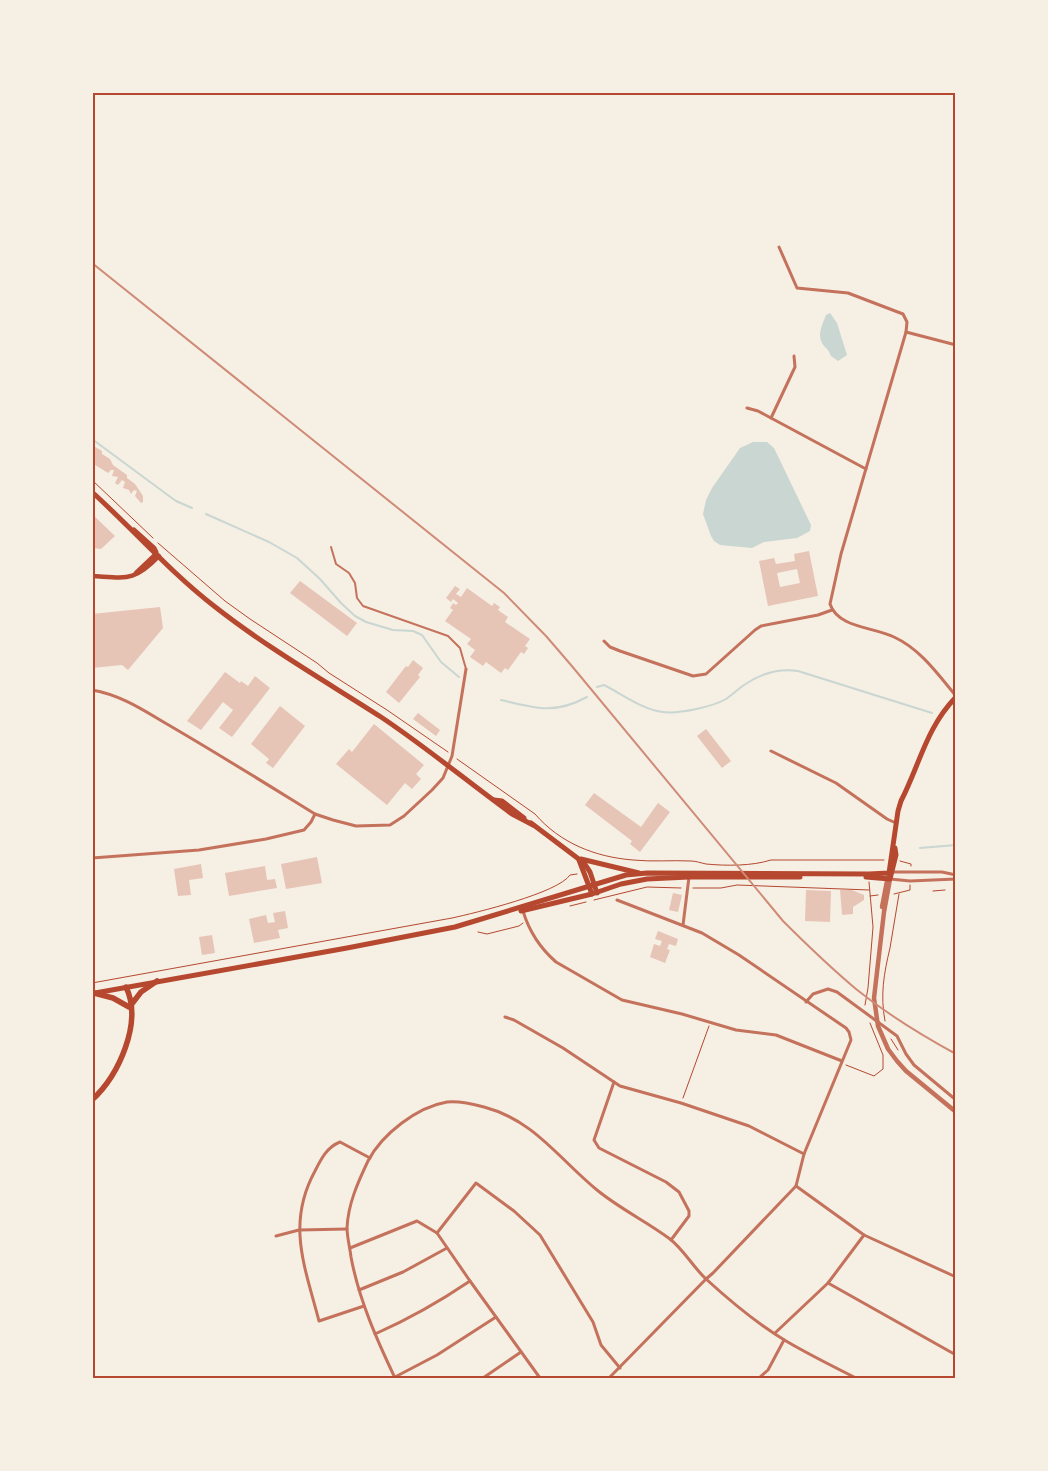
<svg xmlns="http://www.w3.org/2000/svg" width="1048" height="1471" font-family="Mulish,sans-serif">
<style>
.water{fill:#c9d6d2}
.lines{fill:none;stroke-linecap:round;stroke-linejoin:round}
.stream{stroke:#c9d6d2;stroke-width:2}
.building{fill:#e6c5b7;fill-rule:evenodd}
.path{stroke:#b5482f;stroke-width:1}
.service{stroke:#c5725c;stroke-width:2}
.minor{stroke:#c5725c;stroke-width:3}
.tertiary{stroke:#c5725c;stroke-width:4.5}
.secondary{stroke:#b5482f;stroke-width:4.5}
.primary{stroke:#b5482f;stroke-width:5}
.trunk{stroke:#b5482f;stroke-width:5.5}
.rail{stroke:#cf8b77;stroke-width:2}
.neatline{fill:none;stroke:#b5482f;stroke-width:2}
</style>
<rect width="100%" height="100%" fill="#f6efe4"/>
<g class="water">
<path d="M830,313L837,323L847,355L838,361L831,356C828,348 826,349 822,343C817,334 823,323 826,315Z"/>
<polygon points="753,442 767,442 774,448 811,525 810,531 797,538 764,542 752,548 720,545 714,541 711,536 703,514 706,500 712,488 740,448"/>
</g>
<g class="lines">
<g class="stream">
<polyline points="92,439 165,493 176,501 192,508"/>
<polyline points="206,514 269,542 297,558 320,579 341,603 355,616 366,622 393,630 413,631 422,635 441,662 459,677"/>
<path d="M597,687L604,685C622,694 643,710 663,712C679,714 712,707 726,699C732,695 738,689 744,685C760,674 779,668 798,671L932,713"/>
<path d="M501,700C535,708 554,715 587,697"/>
<polyline points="920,848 956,845"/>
</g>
</g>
<g class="building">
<polygon points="92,445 102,451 102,454 110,459 113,465 127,475 127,478 135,484 143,496 143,502 141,503 135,496 137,491 134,490 131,494 129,490 123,488 125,482 122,480 118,485 115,483 118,477 112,476 114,470 111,470 108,473 92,463"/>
<polygon points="92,514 115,536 101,549 92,548"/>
<path d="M809,551L818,596L768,606L759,561L774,558L776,564L795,561L794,554ZM797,569L800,583L780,587L777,573Z"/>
<polygon points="300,581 357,623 347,636 290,593"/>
<polygon points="455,586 460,589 456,594 461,597 467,588 492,606 494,603 500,607 498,610 508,617 505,622 530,639 525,646 528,648 524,654 521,652 508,670 505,668 501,673 486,662 483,666 470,657 475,650 467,644 471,639 445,621 453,610 450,608 453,603 456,605 458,603 453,599 451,602 446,598"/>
<polygon points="160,607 163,628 128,670 122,665 92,668 92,614"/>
<polygon points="413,660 423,668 418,675 420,677 399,703 386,692 406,666 408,667"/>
<polygon points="225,672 240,683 241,681 248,686 255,676 270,688 232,737 219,728 233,710 223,702 201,730 187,721"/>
<polygon points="280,706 305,726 273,768 266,763 269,759 251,744"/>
<polygon points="418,713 440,730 436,736 413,719"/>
<polygon points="374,724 424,765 416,774 421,779 412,789 405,783 387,805 336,764 349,749 352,752"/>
<polygon points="706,729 731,761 722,768 697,736"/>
<polygon points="594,793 641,827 658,803 670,812 640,852 630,844 632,841 585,805"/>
<polygon points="317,857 322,883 286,889 281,864"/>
<polygon points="201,864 203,878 189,880 191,895 178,896 174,869"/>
<polygon points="265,866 267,880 275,879 277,888 229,896 225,873"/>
<polygon points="806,890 831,891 830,922 805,921"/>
<polygon points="840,890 852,890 864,895 864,900 853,907 853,914 842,915"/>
<polygon points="673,893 682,895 678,912 669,910"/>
<polygon points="285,911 288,928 278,930 280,938 254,943 249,919 266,915 268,923 275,922 273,913"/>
<polygon points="658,931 678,939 676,946 669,944 667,949 670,950 665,963 650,957 654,944 660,946 662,941 655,939"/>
<polygon points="212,935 215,953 202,955 199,937"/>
</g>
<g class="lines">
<g class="path">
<polyline points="92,480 153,538"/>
<polyline points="158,543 225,601 250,619 317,663 329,673 387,710 448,752"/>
<path d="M457,759L535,814C560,843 595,857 633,860C653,862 672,860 691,861C696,861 701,863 706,864C727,866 752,866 771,860H884"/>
<polyline points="900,861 911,864 911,866"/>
<polyline points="693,888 721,888 737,885 869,890"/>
<polyline points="933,891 945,890"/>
<polyline points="894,894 910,890 910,885"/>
<polyline points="870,896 878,895"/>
<polyline points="594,900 647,887 681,888"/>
<polyline points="570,906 586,902"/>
<polyline points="478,932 487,934 519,926 523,923"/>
<path d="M92,983L452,918C475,913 558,893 570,875L577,874"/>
<polyline points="865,1005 868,988 873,927 869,882"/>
<path d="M885,1021C880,995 884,973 890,948C893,930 896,912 899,894"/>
<polyline points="891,1039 898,1050"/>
<polyline points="846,1065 874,1076 883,1069 883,1055 870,1023"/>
<polyline points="683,1098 709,1026"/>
</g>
<polyline class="service" points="331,547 336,564 349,573 355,583 357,598 363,606 448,636 460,648 466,669"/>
<g class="minor">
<path d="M779,247L797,288L848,293L903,314L907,322L906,332L841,554L830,604C838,628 874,627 894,637C920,649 937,673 956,696"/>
<polyline points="906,332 956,345"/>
<polyline points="747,408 758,411 771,418 866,469"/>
<polyline points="771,418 795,367 794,356"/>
<polyline points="604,641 610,647 620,651 693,676 706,674 755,630 761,626 818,615 832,610"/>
<path d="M92,690C122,695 146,712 172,727C220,755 268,785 315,814L333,820L356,826L390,825L404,816L432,790L443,778L452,756L466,669"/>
<polyline points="771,751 836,783 887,819 896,823"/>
<polyline points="92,858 199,850 266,839 304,830 311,822 315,814"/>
<polyline points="892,872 942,872 956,875"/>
<polyline points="890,879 910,881 956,879"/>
<path d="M523,911C529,931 540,948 556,962L622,1000L682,1014L736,1030L776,1035L842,1061"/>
<polyline points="683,925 689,877"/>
<polyline points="806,1002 813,994 828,989 837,992 897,1036 906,1054 914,1065 956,1100"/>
<polyline points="505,1017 514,1020 563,1048 620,1086 681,1103 749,1126 804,1154"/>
<polyline points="614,1082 594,1140 599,1148 666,1182 679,1192 689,1211 689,1216 671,1240"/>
<polyline points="796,1186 864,1235 956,1277"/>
<polyline points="276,1236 299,1230 347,1229"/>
<polyline points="350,1248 417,1221 437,1233"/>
<polyline points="828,1283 956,1355"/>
<polyline points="359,1290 403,1272 447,1248"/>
<path d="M364,1306L319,1321C305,1267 286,1224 315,1171C321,1159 327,1147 340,1142L370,1158"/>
<polyline points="775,1333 828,1283 864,1235"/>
<path d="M375,1334C409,1319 439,1302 470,1281"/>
<polyline points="395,1377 437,1355 496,1317"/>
<path d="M395,1378C377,1340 359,1300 351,1257C350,1248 347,1237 347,1228C348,1204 358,1182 368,1161C382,1134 417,1107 447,1102C458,1101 473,1104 484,1107C534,1120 559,1159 597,1190C620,1209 646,1221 670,1239C684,1250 693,1267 706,1279C729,1300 759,1325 786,1341C808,1354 832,1366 856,1378"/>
<polyline points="483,1378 521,1352"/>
<polyline points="540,1378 470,1281 437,1233 476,1183 514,1211 540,1235 593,1322 601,1345 620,1368"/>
<polyline points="609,1378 706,1279 713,1273 796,1186 804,1154 851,1040 849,1032 846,1028 739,955 702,933 617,900"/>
<polyline points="759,1378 768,1370 784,1340"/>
</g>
<g class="tertiary">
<polyline points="890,879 884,912 874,998 878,1026 888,1049 897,1061 906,1071 956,1112"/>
<polyline points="882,907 888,876"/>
</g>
<g class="secondary">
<polyline points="136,573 156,554"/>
<path d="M92,576C127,578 134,582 159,556"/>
</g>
<g class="primary">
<path d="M92,492C133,529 170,572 214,606C266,647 325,681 381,717C426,747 468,782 512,814L533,825"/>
<polyline points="134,530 154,548 156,552"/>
<polyline points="494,800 502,801 524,818"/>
<polyline points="531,823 584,863 590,872 597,893"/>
<polyline points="581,859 639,873"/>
<polyline points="579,860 592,894"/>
<polyline points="866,877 890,879 896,855 895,848"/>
<polyline points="521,911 592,894 621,884 647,879 689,877 800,877"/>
<path d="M95,993L347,948L455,927L626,875L647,873L869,874L889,873L898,811L901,801C920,764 926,728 956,697"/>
</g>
<g class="trunk">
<polyline points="94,993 113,998 129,1007"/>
<polyline points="131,1005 141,992 157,981"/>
<path d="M92,1100C119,1075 143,1022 126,987"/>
</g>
<path class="rail" d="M92,263L504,593L546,636L571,665L783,921C807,945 831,968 856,989C887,1014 921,1035 956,1054"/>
</g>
<rect width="1048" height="1471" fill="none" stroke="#f6efe4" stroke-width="188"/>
<rect x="94" y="94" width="860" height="1283" class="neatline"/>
</svg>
